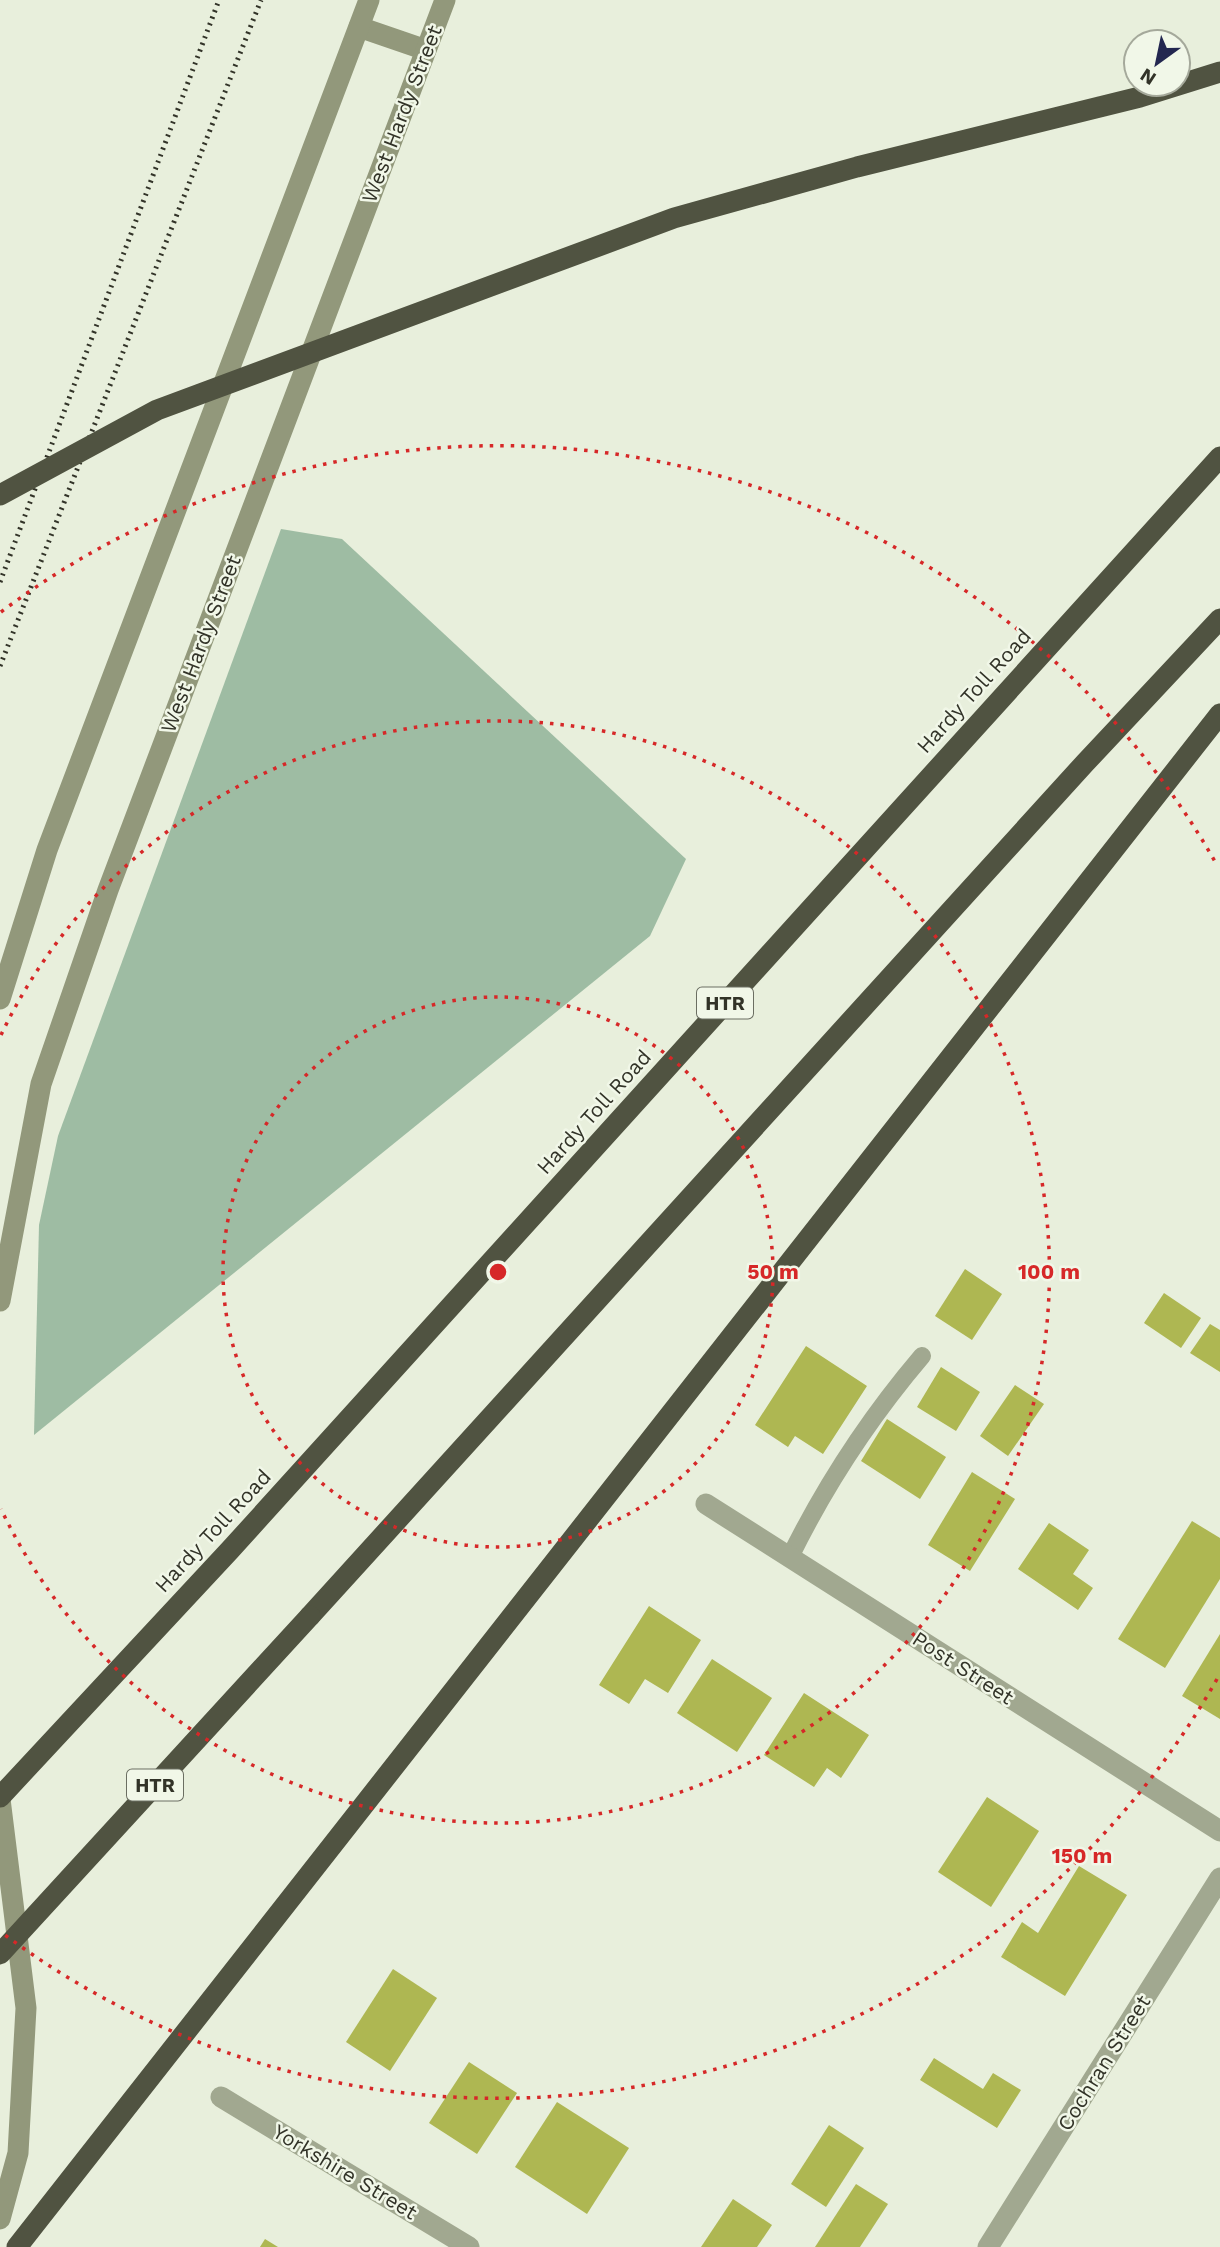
<svg xmlns="http://www.w3.org/2000/svg" width="1220" height="2247" font-family="'Work Sans',sans-serif">
<style>
.green{fill:#9ebca3}
.building{fill:#aeb752}
.lines{fill:none;stroke-linecap:round;stroke-linejoin:round}
.lane{stroke:#a1a890;stroke-width:18}
.street{stroke:#a1a890;stroke-width:21}
.secondary{stroke:#92987b;stroke-width:21}
.highway{stroke:#505341;stroke-width:21}
.rail{stroke:#323328;stroke-width:5;stroke-dasharray:2 5;stroke-linecap:butt}
.highway-bridge{stroke:#505341;stroke-width:21}
.ring{fill:none;stroke:#d62828;stroke-width:3.5;stroke-dasharray:3.5 7}
.labels{text-anchor:middle;stroke-width:5;stroke-linejoin:round;paint-order:stroke}
.shield{fill:#f1f7e8;stroke:#6b6e62;stroke-width:2}
.shield-label{font-size:19px;font-weight:bold;fill:#323328}
.street-label{font-size:21px;fill:#323328;stroke:#f1f7e8}
.centre{fill:#d62828;stroke:#f1f7e8;stroke-width:3.5}
.ring-label{font-size:21px;text-anchor:middle;font-weight:bold;fill:#d62828;stroke:#f1f7e8;stroke-width:5;stroke-linejoin:round;paint-order:stroke}
</style>
<rect width="100%" height="100%" fill="#e8efdc"/>
<polygon class="green" points="281,529 342,539 686,859 650,936 34,1435 39,1225 58,1136"/>
<g class="building">
<polygon points="965,1269 1002,1294 972,1340 935,1316"/>
<polygon points="1164,1293 1201,1318 1181,1348 1144,1323"/>
<polygon points="1210,1324 1220,1330 1220,1372 1190,1353"/>
<polygon points="806,1346 867,1386 823,1454 795,1436 788,1447 755,1425"/>
<polygon points="941,1367 980,1392 956,1431 917,1407"/>
<polygon points="1015,1385 1044,1404 1008,1456 980,1436"/>
<polygon points="887,1419 946,1457 920,1499 861,1461"/>
<polygon points="972,1472 1015,1499 970,1571 928,1545"/>
<polygon points="1192,1521 1220,1538 1220,1579 1165,1668 1118,1639"/>
<polygon points="1049,1523 1089,1550 1073,1574 1093,1588 1078,1610 1018,1569"/>
<polygon points="649,1606 701,1640 668,1693 645,1679 629,1704 599,1685"/>
<polygon points="1220,1634 1220,1719 1182,1696"/>
<polygon points="712,1659 772,1698 737,1752 677,1713"/>
<polygon points="804,1693 869,1735 841,1778 827,1768 814,1787 764,1755"/>
<polygon points="987,1797 1039,1831 991,1907 938,1872"/>
<polygon points="1079,1866 1127,1895 1065,1996 1001,1957 1022,1922 1038,1933"/>
<polygon points="393,1969 437,1998 390,2071 346,2042"/>
<polygon points="934,2058 983,2089 993,2073 1021,2090 997,2128 920,2080"/>
<polygon points="469,2062 517,2093 477,2154 429,2123"/>
<polygon points="557,2102 629,2148 587,2214 515,2167"/>
<polygon points="829,2125 864,2148 826,2207 791,2184"/>
<polygon points="856,2184 888,2204 860,2247 815,2247"/>
<polygon points="733,2199 772,2225 757,2247 701,2247"/>
<polygon points="265,2239 278,2247 260,2247"/>
</g>
<g class="lines">
<path class="lane" d="M790,1557C825,1486 871,1416 922,1356"/>
<g class="street">
<polyline points="706,1504 1220,1831"/>
<polyline points="221,2097 469,2247"/>
<polyline points="988,2247 1220,1878"/>
</g>
<g class="secondary">
<polyline points="359,27 426,50"/>
<polyline points="0,999 47,850 369,0"/>
<polyline points="0,1301 41,1084 108,890 445,0"/>
<polyline points="0,1799 26,2008 18,2153 0,2219"/>
</g>
<g class="highway">
<polyline points="310,1616 1085,763 1220,619"/>
<polyline points="0,1797 230,1550 1220,457"/>
<polyline points="17,2247 1220,714"/>
</g>
<g class="rail">
<polyline points="0,582 219,0"/>
<polyline points="0,666 261,0"/>
</g>
<g class="highway-bridge">
<polyline points="0,495 157,410 674,218 857,167 1140,97 1220,72"/>
<polyline points="0,1954 310,1616"/>
</g>
</g>
<g class="ring">
<circle cx="498" cy="1272" r="275"/>
<path d="M1 1035A551 551 0 1 1 1 1509"/>
<path d="M1217 1679A826 826 0 0 1 1 1932M1 612A826 826 0 0 1 1217 865"/>
</g>
<g class="labels">
<g class="shield">
<rect x="697" y="987.5" width="56" height="31" rx="5"/>
<rect x="127" y="1769.5" width="56" height="31" rx="5"/>
</g>
<g class="shield-label">
<text x="725" y="1010">HTR</text>
<text x="155" y="1792">HTR</text>
</g>
<g class="street-label">
<text transform="translate(402 114) rotate(-69)" y="7">West Hardy Street</text>
<text transform="translate(201 644) rotate(-69)" y="7">West Hardy Street</text>
<text transform="translate(974 691) rotate(-48)" y="7">Hardy Toll Road</text>
<text transform="translate(594 1112) rotate(-48)" y="7">Hardy Toll Road</text>
<text transform="translate(213 1531) rotate(-47)" y="7">Hardy Toll Road</text>
<text transform="translate(963 1668) rotate(33)" y="7">Post Street</text>
<text transform="translate(1104 2063) rotate(-58)" y="7">Cochran Street</text>
<text transform="translate(345 2172) rotate(31)" y="7">Yorkshire Street</text>
</g>
</g>
<circle cx="498" cy="1272" r="10" class="centre"/>
<g class="ring-label">
<text x="773" y="1279">50 m</text>
<text x="1049" y="1279">100 m</text>
<text x="1082" y="1863">150 m</text>
</g>
<g transform="translate(1157 63) rotate(213)"><circle r="33" fill="#f1f7e8" stroke="#a5a99b" stroke-width="2"/>
<path d="M0-5L12 26L0 18L-12 26Z" fill="#232750"/>
<text y="-10" font-size="19" font-weight="bold" text-anchor="middle" fill="#323328">N</text>
</g>
</svg>
